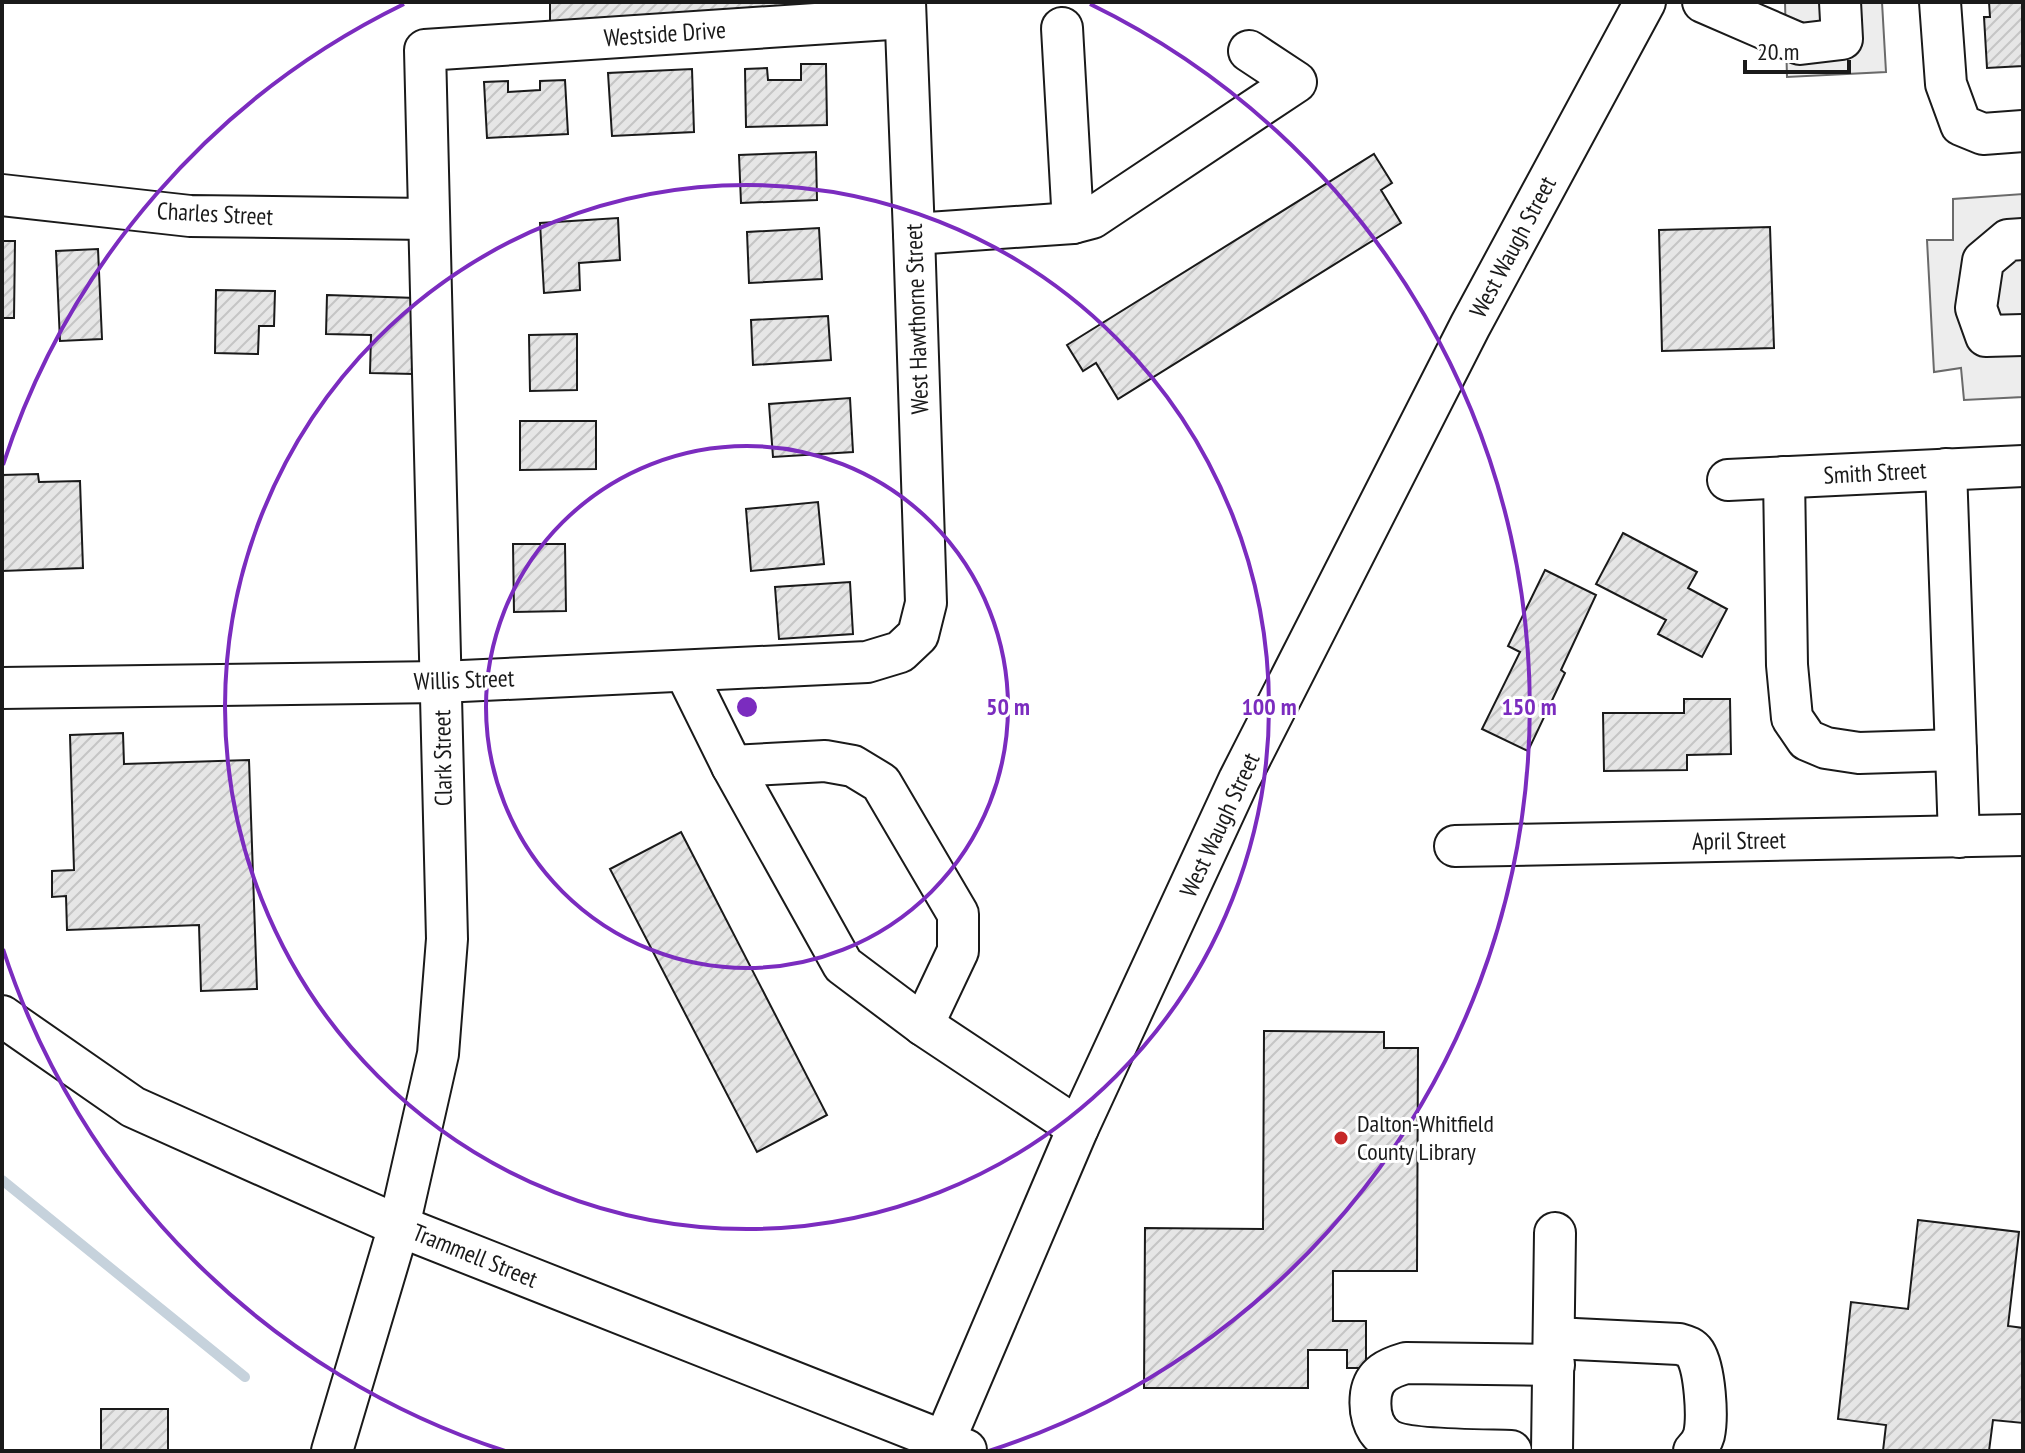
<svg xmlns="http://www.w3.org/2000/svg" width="2025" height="1453" font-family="'PT Sans Narrow',sans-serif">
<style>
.parking{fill:#ededed;stroke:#6a6a6a;stroke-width:2}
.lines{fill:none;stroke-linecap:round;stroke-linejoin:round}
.stream{stroke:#c6d2dc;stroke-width:10}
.building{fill:url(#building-hatch);stroke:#1a1a1a;stroke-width:2}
.minor-casing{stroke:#1a1a1a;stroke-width:44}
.minor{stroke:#fff;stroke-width:40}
.ring{fill:none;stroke:#7b2cbf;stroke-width:4}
.poi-dot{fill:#c62828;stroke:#fff;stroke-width:3}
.labels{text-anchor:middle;stroke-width:6;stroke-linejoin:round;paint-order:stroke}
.street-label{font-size:24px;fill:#1a1a1a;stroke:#fff}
.poi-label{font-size:24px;fill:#1a1a1a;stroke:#fff;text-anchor:start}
.centre{fill:#7b2cbf;stroke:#fff;stroke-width:4}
.ring-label{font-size:24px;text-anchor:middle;font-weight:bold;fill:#7b2cbf;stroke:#fff;stroke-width:6;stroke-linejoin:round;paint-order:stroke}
</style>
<defs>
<pattern id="building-hatch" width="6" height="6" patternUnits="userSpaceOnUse" patternTransform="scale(2)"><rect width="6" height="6" fill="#e6e6e6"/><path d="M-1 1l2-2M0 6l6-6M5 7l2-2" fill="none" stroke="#c5c5c5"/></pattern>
</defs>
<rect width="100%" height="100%" fill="#fff"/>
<g class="parking">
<polygon points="1785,2 1882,2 1886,72 1787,77"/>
<polygon points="2023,194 2023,397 1964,400 1961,368 1934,372 1927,240 1953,240 1953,199"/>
</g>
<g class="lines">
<polyline class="stream" points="2,1180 245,1377"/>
</g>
<g class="building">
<polygon points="550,2 806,2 807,12 550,23"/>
<polygon points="1989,2 2023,2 2023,66 1987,68 1984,17 1990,17"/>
<polygon points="801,64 826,64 827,125 746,127 745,69 767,68 768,80 801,80"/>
<polygon points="692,69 694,132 612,136 608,73"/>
<polygon points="565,80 568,134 487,138 484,82 508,81 508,92 540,90 540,81"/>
<polygon points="816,152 817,200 741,203 739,155"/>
<polygon points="1374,154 1392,183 1381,190 1401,223 1118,399 1096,363 1083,371 1067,345"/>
<polygon points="618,218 620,260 579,263 580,290 544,293 540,223"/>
<polygon points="1770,227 1774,348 1662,351 1659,230"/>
<polygon points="819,228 822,279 749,283 747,232"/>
<polygon points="2,241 15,241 14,318 2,318"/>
<polygon points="98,249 102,339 60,341 56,251"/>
<polygon points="216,290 275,291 274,326 259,326 258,354 215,353"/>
<polygon points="327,295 416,298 414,374 370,373 371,335 326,334"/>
<polygon points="828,316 831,360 753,365 751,320"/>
<polygon points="577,334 577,390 530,391 529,335"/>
<polygon points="850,398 853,452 773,457 769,404"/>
<polygon points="520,421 596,421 596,469 520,470"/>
<polygon points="38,474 39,482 80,481 83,568 2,571 2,475"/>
<polygon points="818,502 824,564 751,571 746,509"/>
<polygon points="1623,533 1697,572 1688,588 1727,609 1702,657 1658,634 1666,620 1596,584"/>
<polygon points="513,544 565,544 566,611 514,612"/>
<polygon points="1545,570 1596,595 1561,670 1565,673 1528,751 1482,729 1520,652 1508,646"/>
<polygon points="850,582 853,634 779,639 775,587"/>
<polygon points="1684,699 1730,699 1731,754 1687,755 1687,770 1604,771 1603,713 1684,713"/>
<polygon points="123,733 124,764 249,760 257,989 201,991 199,925 67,930 66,896 52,897 52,871 74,870 70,735"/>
<polygon points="681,832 827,1115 757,1152 610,869"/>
<polygon points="1264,1031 1384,1032 1384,1048 1418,1048 1417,1271 1333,1271 1333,1321 1366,1321 1366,1368 1347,1368 1347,1350 1308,1350 1308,1388 1144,1388 1145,1228 1263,1229"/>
<polygon points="1918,1220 2019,1232 2008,1326 2023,1328 2023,1423 1993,1420 1989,1451 1883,1451 1886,1425 1838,1419 1851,1302 1908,1309"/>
<rect x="101" y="1409" width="67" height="42"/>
</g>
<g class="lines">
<defs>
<g id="minor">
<polyline points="1703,2 1800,44 1842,39 1840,2"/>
<polyline points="1940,2 1946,84 1961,125 1983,134 2023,131"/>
<polyline points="1062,28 1073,223"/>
<polyline points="2,195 190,216 428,219"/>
<polyline points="914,234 1073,223 1092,218 1296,82 1249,51"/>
<polyline points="2023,239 2008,240 1983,261 1976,308 1986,336 2023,335"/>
<polyline points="1946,469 1959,837"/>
<polyline points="1784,477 1787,665 1792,718 1807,740 1826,748 1859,753 1956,750"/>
<polyline points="1728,480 2023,466"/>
<polyline points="685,671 732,766 843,965 923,1025 1078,1128"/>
<polyline points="2,688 441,682 867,662 900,652 918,635 926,603 914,234 905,2"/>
<polyline points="732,766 825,761 853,766 881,783 958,914 958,951 923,1025"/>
<polyline points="1455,846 2023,835"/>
<polyline points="2,1016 133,1107 399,1226 966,1450"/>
<path d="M1554,1338L1679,1344C1686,1346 1691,1347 1695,1353C1705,1369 1708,1417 1704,1435C1702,1442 1699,1446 1694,1451"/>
<polyline points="332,1451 399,1226 438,1054 447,939 425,50 905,18"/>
<polyline points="940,1451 1078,1128 1239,780 1470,326 1645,2"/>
<path d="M1511,1451C1485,1450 1405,1451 1387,1439C1372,1429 1369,1410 1371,1394C1374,1374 1389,1368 1406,1363L1554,1365"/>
<polyline points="1552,1451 1555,1233"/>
</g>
</defs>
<use href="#minor" class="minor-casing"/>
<use href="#minor" class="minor"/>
</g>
<g class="ring">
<circle cx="747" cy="707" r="261"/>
<circle cx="747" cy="707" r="522"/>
<path d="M505 1451A782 782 0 0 1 3 949M3 465A782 782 0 0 1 404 4M1090 4A782 782 0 0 1 989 1451"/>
</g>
<circle class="poi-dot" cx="1341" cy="1138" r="8"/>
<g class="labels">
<g class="street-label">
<text transform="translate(665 34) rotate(-4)" y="8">Westside Drive</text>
<text transform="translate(215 214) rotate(3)" y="8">Charles Street</text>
<text transform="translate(1513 247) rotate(-62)" y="8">West Waugh Street</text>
<text transform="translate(917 319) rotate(-92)" y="8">West Hawthorne Street</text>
<text transform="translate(1875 473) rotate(-3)" y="8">Smith Street</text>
<text transform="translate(464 680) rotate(-2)" y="8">Willis Street</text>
<text transform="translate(443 758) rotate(-91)" y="8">Clark Street</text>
<text transform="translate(1220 825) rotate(-65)" y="8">West Waugh Street</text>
<text transform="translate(1739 841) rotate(-1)" y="8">April Street</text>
<text transform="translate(475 1256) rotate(22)" y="8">Trammell Street</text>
</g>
<g class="poi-label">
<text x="1357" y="1132">Dalton-Whitfield<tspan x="1357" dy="28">County Library</tspan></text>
</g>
</g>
<circle cx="747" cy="707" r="12" class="centre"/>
<g class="ring-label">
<text x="1008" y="715">50 m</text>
<text x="1269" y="715">100 m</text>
<text x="1529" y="715">150 m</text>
</g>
<rect width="2025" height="1453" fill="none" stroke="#1a1a1a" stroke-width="8"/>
<path d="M1745 60v12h104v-12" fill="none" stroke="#1a1a1a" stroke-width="4"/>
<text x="1757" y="60" font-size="24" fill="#1a1a1a" stroke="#ffffff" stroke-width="6" paint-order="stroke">20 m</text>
</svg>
